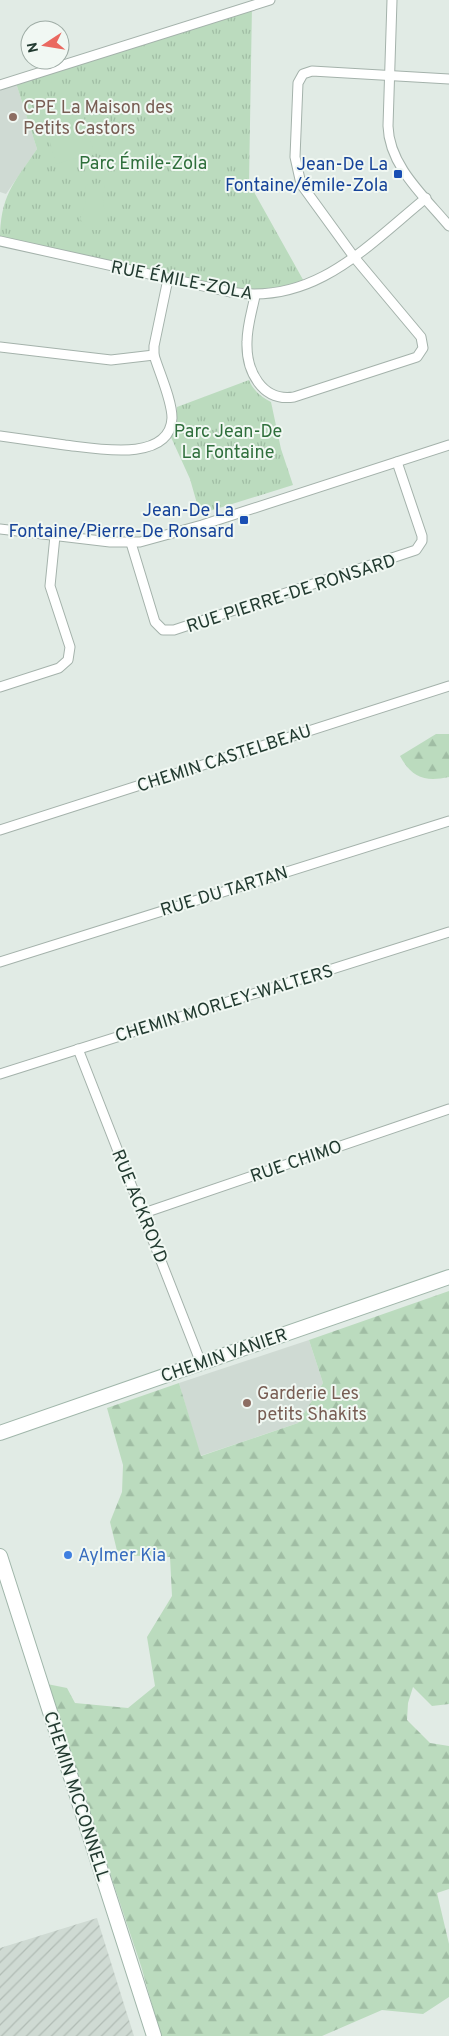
<svg xmlns="http://www.w3.org/2000/svg" width="449" height="2036" font-family="Overpass,sans-serif">
<style>
.built{fill:#cfdad3}
.industrial{fill:url(#industrial-furrows)}
.grass{fill:url(#grass-tufts)}
.forest{fill:url(#forest-firs)}
.pitch{fill:#bbdbbe}
.lines{fill:none;stroke-linecap:round;stroke-linejoin:round}
.street-casing{stroke:#a4b2ab;stroke-width:11}
.secondary-casing{stroke:#a0b6aa;stroke-width:16}
.street{stroke:#fff;stroke-width:9}
.secondary{stroke:#fff;stroke-width:14}
.education-dot{fill:#8d6e63;stroke:#f1f8f3;stroke-width:2}
.transit-dot{fill:#1a4fb4;stroke:#f1f8f3;stroke-width:2}
.shop-dot{fill:#3f7fe0;stroke:#f1f8f3;stroke-width:2}
.labels{text-anchor:middle;stroke-width:4;stroke-linejoin:round;paint-order:stroke}
.education-label{font-size:18px;fill:#785e54;stroke:#f1f8f3;text-anchor:start}
.park-label{font-size:18px;fill:#2f6f3c;stroke:#f1f8f3}
.transit-label{font-size:18px;fill:#164399;stroke:#f1f8f3;text-anchor:end}
.street-label{font-size:18px;fill:#223a30;stroke:#f1f8f3}
.shop-label{font-size:18px;fill:#366cbe;stroke:#f1f8f3;text-anchor:start}
</style>
<defs>
<pattern id="industrial-furrows" width="10" height="10" patternUnits="userSpaceOnUse" patternTransform="scale(1.25)"><rect width="10" height="10" fill="#cfdad3"/><path d="M-1 1l2-2M0 10L10 0M9 11l2-2" fill="none" stroke="#b1bcb5"/></pattern>
<pattern id="grass-tufts" width="24" height="20" patternUnits="userSpaceOnUse" patternTransform="scale(1.25)"><rect width="24" height="20" fill="#bbdbbe"/><path d="M3 7l-1-3M5 7V3M7 7l1-3M15 17l-1-3M17 17v-4M19 17l1-3" fill="none" stroke="#a0bda4"/></pattern>
<pattern id="forest-firs" width="22" height="20" patternUnits="userSpaceOnUse" patternTransform="scale(1.25)"><rect width="22" height="20" fill="#bbdbbe"/><path d="M5 1l3.5 6h-7zM16 11l3.5 6h-7z" fill="#a0bda4"/></pattern>
</defs>
<rect width="100%" height="100%" fill="#e1ebe5"/>
<g class="built">
<polygon points="15,80 37,149 6,194 0,192 0,85"/>
<polygon points="309,1340 323,1383 298,1423 200,1456 179,1383"/>
</g>
<polygon class="industrial" points="97,1918 134,2036 0,2036 0,1948"/>
<g class="grass">
<path d="M252,5L249,183L306,285L255,296L0,241C0,196 13,184 37,149L15,80Z"/>
<path d="M249,380C253,390 261,397 271,402L281,449L293,485L200,514L190,479L170,435L177,419V407Z"/>
</g>
<g class="forest">
<path d="M436,734H449V777C425,782 412,778 400,756Z"/>
<polygon points="449,1291 449,1704 432,1706 413,1687 408,1703 407,1720 430,1743 449,1746 449,1889 437,1893 449,1944 449,1997 423,2014 382,2010 322,2036 161,2036 141,1966 47,1684 67,1688 75,1703 128,1708 155,1686 147,1637 172,1596 170,1557 118,1555 110,1522 122,1492 123,1465 107,1408 179,1383 201,1456 298,1423 323,1383 309,1340"/>
</g>
<g class="pitch">
<polygon points="78,96 94,153 56,164 40,106"/>
<path d="M105,183C104,189 102,195 103,200C103,213 115,219 101,230H88L80,219L85,205L86,185Z"/>
</g>
<g class="lines">
<defs>
<g id="street">
<path d="M392,0L388,126C389,166 425,197 449,226"/>
<polyline points="0,85 270,0"/>
<path d="M0,241L230,292C314,306 366,247 426,198"/>
<path d="M255,296C252,311 247,326 247,342C246,371 262,402 294,397L417,357L423,348L421,337L354,257L301,184L295,157L298,83L303,74L312,71L449,79"/>
<polyline points="0,347 111,360 154,355"/>
<path d="M0,436C22,439 43,442 65,445C93,448 170,464 172,418C172,400 159,372 154,355V346L168,279"/>
<polyline points="0,529 110,542 140,542 202,525 449,445"/>
<polyline points="131,543 155,622 163,630 174,630 416,550 422,541 422,536 397,462"/>
<polyline points="0,687 59,668 68,660 70,647 50,586 55,536"/>
<polyline points="0,830 449,686"/>
<polyline points="0,962 449,821"/>
<polyline points="78,1049 201,1363"/>
<polyline points="0,1074 449,932"/>
<polyline points="144,1213 449,1109"/>
</g>
<g id="secondary">
<polyline points="0,1433 449,1277"/>
<polyline points="0,1556 154,2036"/>
</g>
</defs>
<use href="#street" class="street-casing"/>
<use href="#secondary" class="secondary-casing"/>
<use href="#street" class="street"/>
<use href="#secondary" class="secondary"/>
</g>
<g class="education-dot">
<circle cx="13" cy="117" r="5"/>
<circle cx="247" cy="1403" r="5"/>
</g>
<g class="transit-dot">
<rect x="393" y="169" width="10" height="10" rx="2.5"/>
<rect x="239" y="515" width="10" height="10" rx="2.5"/>
</g>
<circle class="shop-dot" cx="68" cy="1555" r="5"/>
<g class="labels">
<g class="education-label">
<text x="23" y="113">CPE La Maison des<tspan x="23" dy="21">Petits Castors</tspan></text>
<text x="257" y="1399">Garderie Les<tspan x="257" dy="21">petits Shakits</tspan></text>
</g>
<g class="park-label">
<text x="143" y="169">Parc Émile-Zola</text>
<text x="228" y="437">Parc Jean-De<tspan x="228" dy="21">La Fontaine</tspan></text>
</g>
<g class="transit-label">
<text x="388" y="170">Jean-De La<tspan x="388" dy="21">Fontaine/émile-Zola</tspan></text>
<text x="234" y="516">Jean-De La<tspan x="234" dy="21">Fontaine/Pierre-De Ronsard</tspan></text>
</g>
<g class="street-label">
<text transform="translate(182 280) rotate(11)" y="6">RUE ÉMILE-ZOLA</text>
<text transform="translate(291 593) rotate(-18)" y="6">RUE PIERRE-DE RONSARD</text>
<text transform="translate(224 758) rotate(-18)" y="6">CHEMIN CASTELBEAU</text>
<text transform="translate(224 891) rotate(-17)" y="6">RUE DU TARTAN</text>
<text transform="translate(224 1003) rotate(-17)" y="6">CHEMIN MORLEY-WALTERS</text>
<text transform="translate(296 1161) rotate(-19)" y="6">RUE CHIMO</text>
<text transform="translate(140 1206) rotate(68)" y="6">RUE ACKROYD</text>
<text transform="translate(224 1355) rotate(-19)" y="6">CHEMIN VANIER</text>
<text transform="translate(77 1796) rotate(72)" y="6">CHEMIN MCCONNELL</text>
</g>
<g class="shop-label">
<text x="78" y="1561">Aylmer Kia</text>
</g>
</g>
<g transform="translate(45 45) rotate(258)"><circle r="24" fill="#f1f8f3" stroke="#9eaca5"/>
<path d="M0-4L9 19L0 12L-9 19Z" fill="#ea6960"/>
<text y="-8" font-size="14" font-weight="bold" text-anchor="middle" fill="#223a30">N</text>
</g>
</svg>
